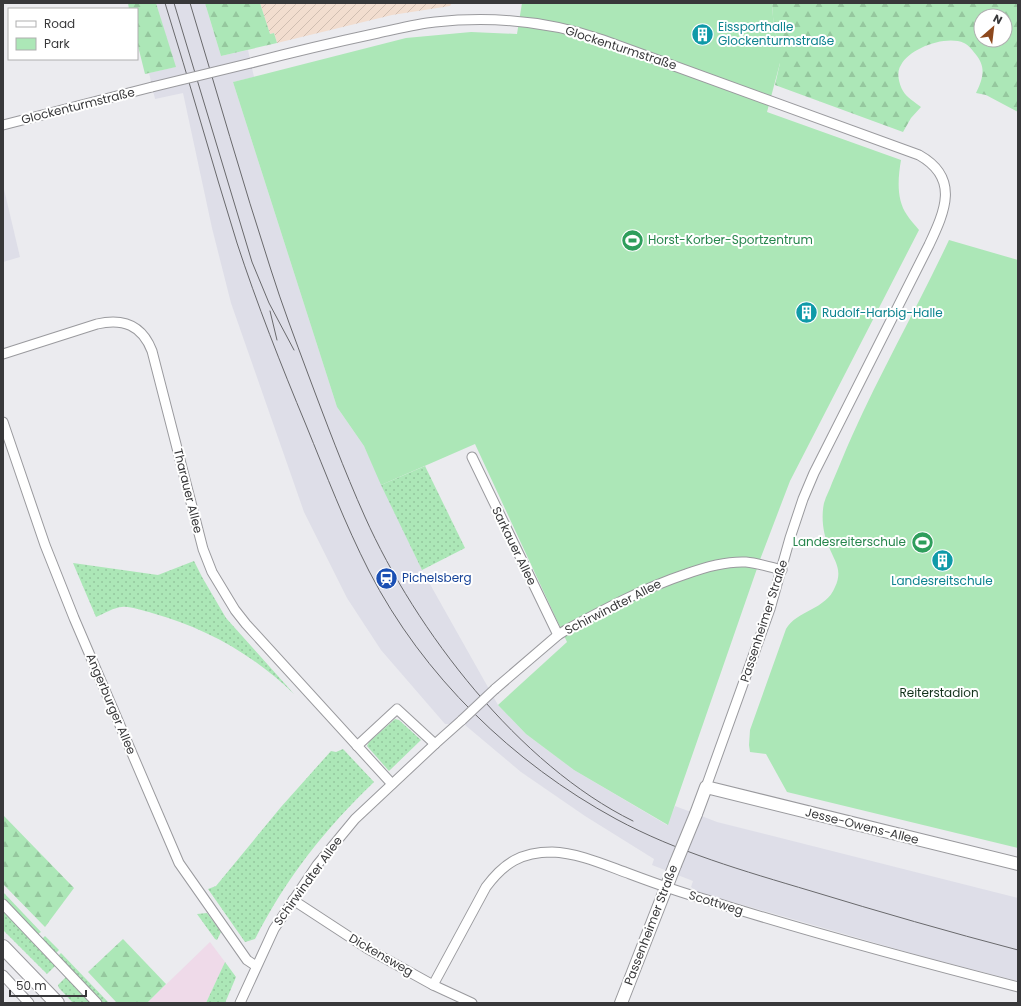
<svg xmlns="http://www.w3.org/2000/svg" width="1021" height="1006" font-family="Poppins,sans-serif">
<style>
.commercial{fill:#efdae9}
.industrial{fill:url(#industrial-furrows)}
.built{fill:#dedee8}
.green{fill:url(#green-dots)}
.forest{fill:url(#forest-firs);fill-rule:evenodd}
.pitch{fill:#ace7b7}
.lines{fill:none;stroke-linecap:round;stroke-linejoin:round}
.street-casing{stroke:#9a9a9e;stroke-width:11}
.secondary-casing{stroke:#9a9a9e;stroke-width:14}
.primary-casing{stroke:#9a9a9e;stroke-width:16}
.street{stroke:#fff;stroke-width:9}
.secondary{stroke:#fff;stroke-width:12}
.primary{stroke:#fff;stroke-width:14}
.tram{stroke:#69696c;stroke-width:1}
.street-bridge-casing{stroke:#9a9a9e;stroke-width:11;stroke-linecap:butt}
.secondary-bridge-casing{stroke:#9a9a9e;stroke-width:14;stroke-linecap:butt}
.street-bridge{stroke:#fff;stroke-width:9}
.secondary-bridge{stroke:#fff;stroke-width:12}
.labels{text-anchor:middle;stroke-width:4;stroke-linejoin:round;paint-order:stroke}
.culture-label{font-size:12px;fill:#0d838f;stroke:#fff;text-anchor:start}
.street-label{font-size:12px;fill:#38383a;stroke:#fff}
.leisure-label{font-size:12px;fill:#27864d;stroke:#fff;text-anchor:start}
.transit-label{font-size:12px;fill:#164399;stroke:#fff;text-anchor:start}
.park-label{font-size:12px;fill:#13321b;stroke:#fff}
</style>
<defs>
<pattern id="industrial-furrows" width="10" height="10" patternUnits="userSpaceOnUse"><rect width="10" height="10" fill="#f2ddcf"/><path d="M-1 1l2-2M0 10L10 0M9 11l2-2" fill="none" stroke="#d0beb2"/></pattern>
<pattern id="green-dots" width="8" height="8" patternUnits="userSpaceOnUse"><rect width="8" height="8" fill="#ace7b7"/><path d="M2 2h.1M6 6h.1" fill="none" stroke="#95c79e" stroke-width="1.8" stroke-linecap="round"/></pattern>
<pattern id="forest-firs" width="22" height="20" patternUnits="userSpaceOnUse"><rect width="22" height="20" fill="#ace7b7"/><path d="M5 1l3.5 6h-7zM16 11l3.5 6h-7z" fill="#95c79e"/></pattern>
</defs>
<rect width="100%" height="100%" fill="#ebebef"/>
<polygon class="commercial" points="210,942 225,962 206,1003 147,1003"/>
<polygon class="industrial" points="260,3 452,3 450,6 392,15 277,43 274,33 270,34"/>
<g class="built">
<polygon points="156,3 205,3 221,56 248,50 254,77 233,82 337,407 364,446 422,570 498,705 526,734 574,770 667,825 675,806 717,822 1018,898 1018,981 928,958 698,892 691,887 693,881 652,865 654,859 585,816 521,772 465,725 445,724 381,650 347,598 304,512 231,303 212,228 183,93 155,99 149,73 175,67"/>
<polygon points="3,185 20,257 3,262"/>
</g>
<g class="green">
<polygon points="425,466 465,548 422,570 381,485"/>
<path d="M194,561L202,577L226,618L294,694C254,655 206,628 152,613C144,611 130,606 122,607C115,607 103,614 96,617L73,563L158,575Z"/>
<polygon points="395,719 399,720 421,740 389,771 367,746 369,742"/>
<path d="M343,749L374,782C324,830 287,877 255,939L245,942L208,889L216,886L281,807L331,751L336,752Z"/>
<polygon points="3,892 41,932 38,934 3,898"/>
<polygon points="3,911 55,966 47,974 3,930"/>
<polygon points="207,913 221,932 217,940 215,939 197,914"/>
<polygon points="45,936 59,950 56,953 42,939"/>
<polygon points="61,953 109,1003 103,1003 58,956"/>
<polygon points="225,962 236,977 225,1003 206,1003"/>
<polygon points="66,977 68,979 91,1003 73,1003 59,988 58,985"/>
</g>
<g class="forest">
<polygon points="128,3 156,3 176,67 145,74 137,42 137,9 129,9"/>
<polygon points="205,3 260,3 270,34 274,33 277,43 221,56"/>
<path d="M772,3H1018V112L986,95L976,93C983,79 986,68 977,56C973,51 969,45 964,43C946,35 910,48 901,65C896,72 899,84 903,91C907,98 915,102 921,107L911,118L903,132L775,85L780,63V44L774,30ZM981,16H1005V40H981Z"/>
<polygon points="3,815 74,888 45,927 3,884"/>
<polygon points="123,939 166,984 147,1003 117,1003 88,972"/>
</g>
<g class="pitch">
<path d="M522,3H772L774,30L780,44V63L767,112L901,160C898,178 896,199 907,215C910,220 915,225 919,230L790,481L761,557L668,825L574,770L526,734L498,705L567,642L475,444L381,485L364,446L337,407L233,82L406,38L471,32L517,34Z"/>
<path d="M949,240L1018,260V848L787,792L766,754L750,752L749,745L750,730L786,629C797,610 826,610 835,587C843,570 835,562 829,547C823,534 821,517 824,503C826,496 830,489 832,483C839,467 845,451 852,436C882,369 918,306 949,240Z"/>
</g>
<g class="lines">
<defs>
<g id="street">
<path d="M251,63C293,52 336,42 378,33C397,29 416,24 435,22C492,16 549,21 603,40L919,155C960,178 945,211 929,245L814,473L803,499L790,538L770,609L706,787"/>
<polyline points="3,125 152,87"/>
<path d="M3,354L97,324C123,318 142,325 152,351L203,549L212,572L235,610L246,624L392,784"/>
<polyline points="3,422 45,545 74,618 179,863 247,960 256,966"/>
<polyline points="472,457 558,635"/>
<path d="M495,689L558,635L566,630C605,609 644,588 686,574C705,567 725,561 746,562C758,563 770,567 782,570"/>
<polyline points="357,746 397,709 435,744"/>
<polyline points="293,900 368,949 433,985 472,1003"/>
<polyline points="3,904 97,1003"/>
<polyline points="3,975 29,1003"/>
<path d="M433,985L486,887C504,863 521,852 552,852C579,853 605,865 630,874C654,883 679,892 704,899C808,932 913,960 1018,987"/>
<polyline points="240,1003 274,929 317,865 355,819 435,744 462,720"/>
</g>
<g id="secondary">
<polyline points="696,814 706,787 1018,864"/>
<polyline points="621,1003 675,865"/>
</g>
<polyline id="primary" points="3,947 57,1003"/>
</defs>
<use href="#street" class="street-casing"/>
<use href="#secondary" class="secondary-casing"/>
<use href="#primary" class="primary-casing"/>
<use href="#street" class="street"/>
<use href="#secondary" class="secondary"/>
<use href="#primary" class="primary"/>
<g class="tram">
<path d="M165,3C190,83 212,163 237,243C257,304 281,365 306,425C326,474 345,524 369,571C423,676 513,763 616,819C677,852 744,871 811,891C880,912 949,932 1018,950"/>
<polyline points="174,3 252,262 269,303 294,350"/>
<path d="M190,3C217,92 242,181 271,270C282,305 295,339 308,374C326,422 344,470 365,517C416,631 519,765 633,821"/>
<polyline points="270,311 277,340"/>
</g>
<defs>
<g id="street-bridge">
<polyline points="152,87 251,63"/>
<polyline points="462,720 495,689"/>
</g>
<polyline id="secondary-bridge" points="675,865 696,814"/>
</defs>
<use href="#street-bridge" class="street-bridge-casing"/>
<use href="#secondary-bridge" class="secondary-bridge-casing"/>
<use href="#street-bridge" class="street-bridge"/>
<use href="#secondary-bridge" class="secondary-bridge"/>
</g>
<defs>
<symbol id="building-disc" viewBox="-11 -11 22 22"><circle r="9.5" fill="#0f9aa8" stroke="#fff"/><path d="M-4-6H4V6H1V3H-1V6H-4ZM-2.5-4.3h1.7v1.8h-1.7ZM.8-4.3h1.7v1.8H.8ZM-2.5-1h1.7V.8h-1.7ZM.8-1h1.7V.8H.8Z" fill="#fff"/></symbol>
<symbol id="stadium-disc" viewBox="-11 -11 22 22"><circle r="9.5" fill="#2e9e5b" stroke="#fff"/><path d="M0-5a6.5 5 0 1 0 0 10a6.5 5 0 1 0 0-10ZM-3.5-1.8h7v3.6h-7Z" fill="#fff"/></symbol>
<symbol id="station-disc" viewBox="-11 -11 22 22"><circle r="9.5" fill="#1a4fb4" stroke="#fff"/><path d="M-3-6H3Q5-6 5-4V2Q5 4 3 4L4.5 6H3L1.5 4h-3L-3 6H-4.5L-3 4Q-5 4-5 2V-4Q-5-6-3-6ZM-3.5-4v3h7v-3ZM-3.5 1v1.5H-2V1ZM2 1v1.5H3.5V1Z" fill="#fff"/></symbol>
</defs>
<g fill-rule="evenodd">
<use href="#building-disc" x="690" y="22" width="25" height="25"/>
<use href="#stadium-disc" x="620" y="228" width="25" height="25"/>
<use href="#building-disc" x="794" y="300" width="25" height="25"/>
<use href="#stadium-disc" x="910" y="530" width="25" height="25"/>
<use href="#building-disc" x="930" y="548" width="25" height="25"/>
<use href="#station-disc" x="374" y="566" width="25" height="25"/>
</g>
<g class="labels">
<g class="culture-label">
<text x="718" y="31">Eissporthalle<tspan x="718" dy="14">Glockenturmstraße</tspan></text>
<text x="822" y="317">Rudolf-Harbig-Halle</text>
<text x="942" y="585" text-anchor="middle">Landesreitschule</text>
</g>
<g class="street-label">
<text transform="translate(621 48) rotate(18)" y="4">Glockenturmstraße</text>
<text transform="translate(78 106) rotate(-14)" y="4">Glockenturmstraße</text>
<text transform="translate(188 491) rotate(76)" y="4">Tharauer Allee</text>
<text transform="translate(514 546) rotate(64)" y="4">Sarkauer Allee</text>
<text transform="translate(613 607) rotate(-27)" y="4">Schirwindter Allee</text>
<text transform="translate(764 621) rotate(-72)" y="4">Passenheimer Straße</text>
<text transform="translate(111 704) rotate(67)" y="4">Angerburger Allee</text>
<text transform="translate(862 826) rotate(14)" y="4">Jesse-Owens-Allee</text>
<text transform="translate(308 881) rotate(-54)" y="4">Schirwindter Allee</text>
<text transform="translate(716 903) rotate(17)" y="4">Scottweg</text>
<text transform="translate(651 925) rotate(-69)" y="4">Passenheimer Straße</text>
<text transform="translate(381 955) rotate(30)" y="4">Dickensweg</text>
</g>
<g class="leisure-label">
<text x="648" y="244">Horst-Korber-Sportzentrum</text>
<text x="906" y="546" text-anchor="end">Landesreiterschule</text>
</g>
<g class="transit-label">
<text x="402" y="582">Pichelsberg</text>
</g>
<g class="park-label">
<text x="939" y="697">Reiterstadion</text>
</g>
</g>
<rect width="1021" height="1006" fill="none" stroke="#38383a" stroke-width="8"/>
<rect x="8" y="8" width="130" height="52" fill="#ffffff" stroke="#afafb0"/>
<rect x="16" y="21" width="20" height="6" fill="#ffffff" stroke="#afafb0"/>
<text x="44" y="28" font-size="12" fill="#38383a">Road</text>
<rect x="16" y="38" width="20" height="12" fill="#ace7b7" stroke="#afafb0"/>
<text x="44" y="48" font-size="12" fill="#38383a">Park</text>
<g transform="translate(993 28) rotate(28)"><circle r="19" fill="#ffffff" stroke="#afafb0"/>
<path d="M0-3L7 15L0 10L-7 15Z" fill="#8d481d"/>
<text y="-6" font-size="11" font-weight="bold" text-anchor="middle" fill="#38383a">N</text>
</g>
<path d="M10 990v6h76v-6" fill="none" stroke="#38383a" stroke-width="2"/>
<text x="16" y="990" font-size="12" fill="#38383a" stroke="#ffffff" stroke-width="3" paint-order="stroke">50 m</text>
</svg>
